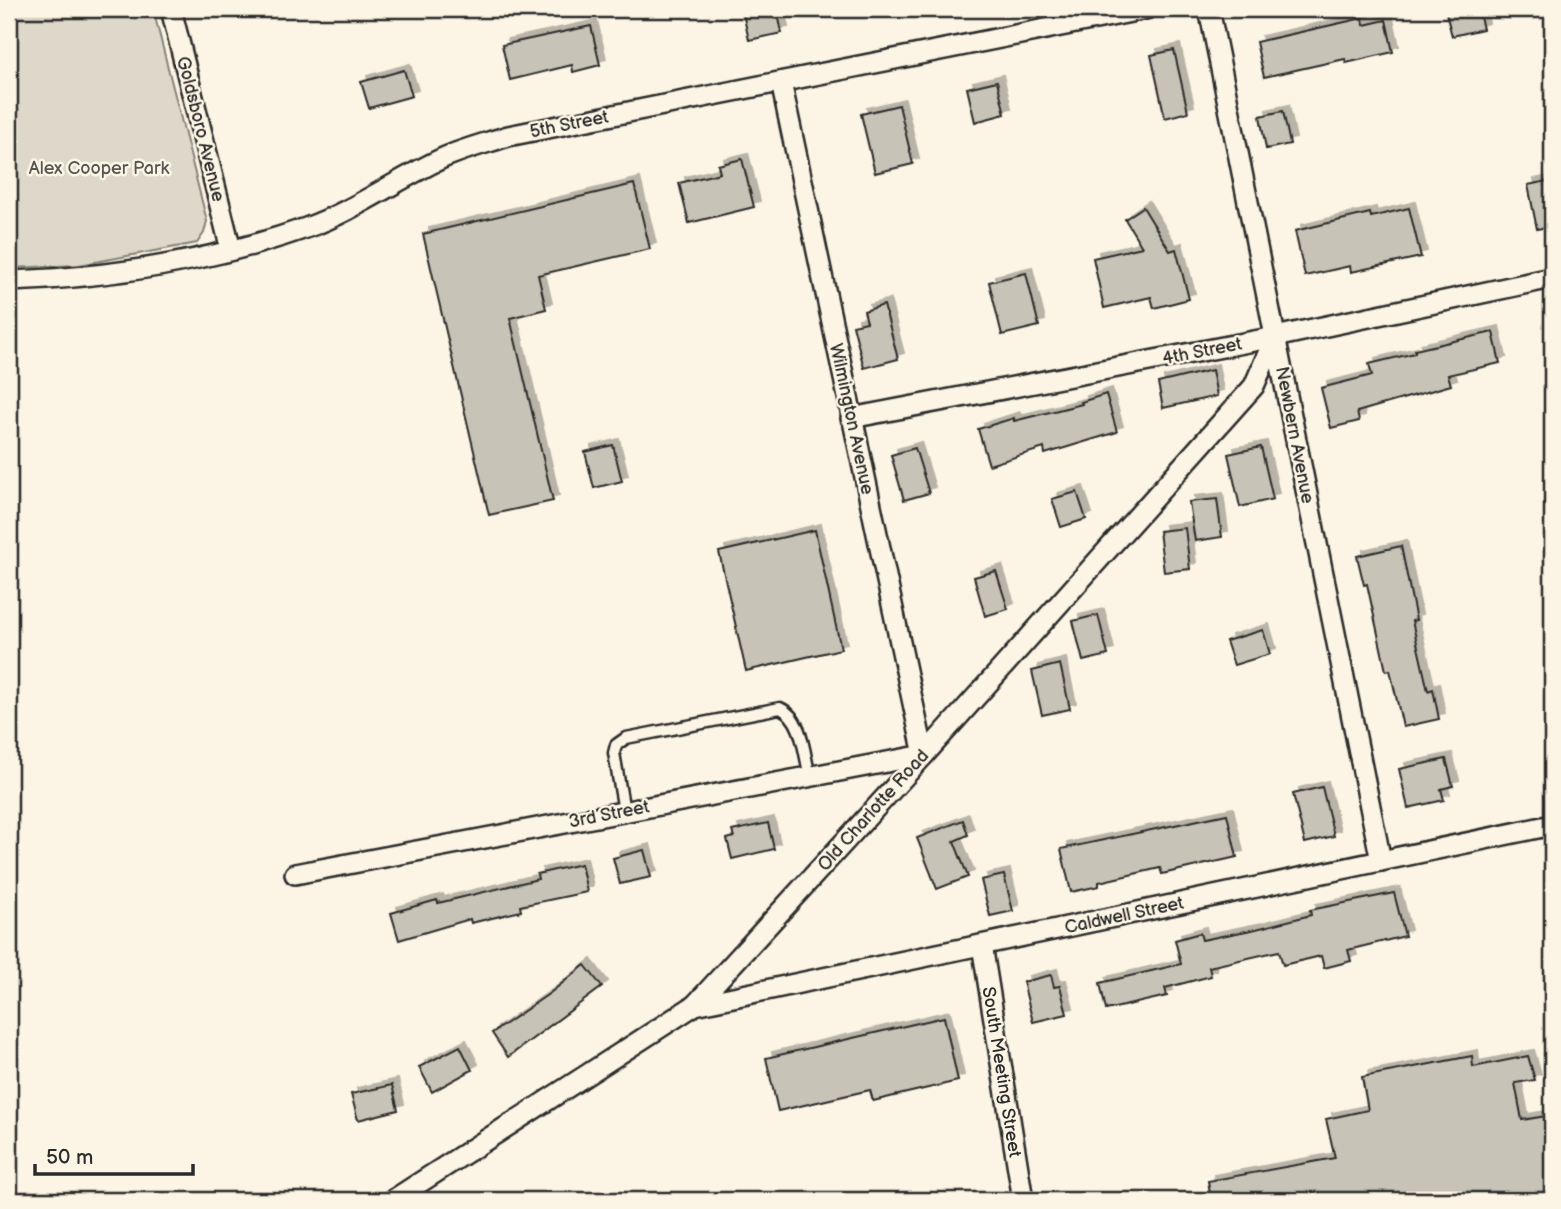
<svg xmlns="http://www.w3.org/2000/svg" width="1561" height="1209" font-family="'Balsamiq Sans',sans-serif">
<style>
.green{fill:#ded8ca;stroke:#84827a;stroke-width:2}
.building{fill:#c8c3b7;stroke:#2b2b2b;stroke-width:2;filter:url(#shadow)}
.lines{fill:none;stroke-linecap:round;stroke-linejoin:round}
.service-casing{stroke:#2b2b2b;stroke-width:15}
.minor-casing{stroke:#2b2b2b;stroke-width:24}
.service{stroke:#fcf5e5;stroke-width:10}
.minor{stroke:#fcf5e5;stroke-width:19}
.labels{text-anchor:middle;stroke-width:5;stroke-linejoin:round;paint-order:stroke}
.street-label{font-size:18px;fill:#2b2b2b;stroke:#fcf5e5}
.park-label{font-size:18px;fill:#585653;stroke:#fcf5e5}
</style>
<defs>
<filter id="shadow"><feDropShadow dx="6" dy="-6" stdDeviation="0" flood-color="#0004"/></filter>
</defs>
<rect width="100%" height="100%" fill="#fcf5e5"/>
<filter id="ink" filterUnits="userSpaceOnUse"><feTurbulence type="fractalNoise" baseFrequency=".0143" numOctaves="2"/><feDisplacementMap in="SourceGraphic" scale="14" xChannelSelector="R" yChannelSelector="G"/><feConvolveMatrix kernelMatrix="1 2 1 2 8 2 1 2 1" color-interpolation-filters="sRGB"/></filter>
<g filter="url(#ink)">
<polygon class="green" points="9,9 153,9 207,221 204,233 197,243 79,265 9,268"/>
<g class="building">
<polygon points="742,9 777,9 782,33 749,40"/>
<polygon points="1445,9 1478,9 1483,29 1452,36"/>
<polygon points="1363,18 1364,25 1386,20 1393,52 1346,63 1345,59 1264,77 1256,42"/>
<polygon points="591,26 600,65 573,72 572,65 510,80 502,45"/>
<polygon points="1174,50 1188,112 1165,118 1151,55"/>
<polygon points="404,70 412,96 369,108 361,82"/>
<polygon points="997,81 1005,114 975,122 967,88"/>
<polygon points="899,105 913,164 875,173 861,114"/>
<polygon points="1283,111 1290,144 1266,149 1260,116"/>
<polygon points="742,159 754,207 689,223 679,183 720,173 718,165"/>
<polygon points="1552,180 1552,226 1537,229 1528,185"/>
<polygon points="634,184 650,249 538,275 546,309 510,318 553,501 489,515 423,234"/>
<polygon points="1143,207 1170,251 1176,249 1189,299 1154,308 1151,297 1104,308 1093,258 1142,247 1125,219"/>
<polygon points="1409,208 1421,257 1351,272 1350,266 1305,276 1295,231 1370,213 1371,217"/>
<polygon points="1026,273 1039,326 1002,335 989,282"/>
<polygon points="884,305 898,359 864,368 853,325 867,322 864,311"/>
<polygon points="1493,332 1500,363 1448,375 1451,385 1357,412 1359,421 1331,428 1321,388 1372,375 1369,364 1415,353 1415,350"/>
<polygon points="1212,370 1217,396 1163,408 1158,383"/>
<polygon points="1106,394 1117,432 1045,454 1044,448 989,465 978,429 1014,418 1014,421 1082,404 1081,402"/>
<polygon points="613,445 622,481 594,488 585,452"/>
<polygon points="1261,447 1273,499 1240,507 1228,454"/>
<polygon points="915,448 929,493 904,500 891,455"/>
<polygon points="1077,492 1086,519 1061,527 1052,499"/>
<polygon points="1217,499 1222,537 1195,541 1189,502"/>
<polygon points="1185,528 1190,569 1164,572 1159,531"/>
<polygon points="815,530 841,649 746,671 719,552"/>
<polygon points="1401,546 1416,620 1412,621 1428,691 1433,689 1439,719 1403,727 1390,670 1386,671 1367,584 1364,585 1357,556"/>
<polygon points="996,571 1008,609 985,616 974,577"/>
<polygon points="1098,615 1108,655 1083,661 1073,621"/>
<polygon points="1263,630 1270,654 1234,665 1226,641"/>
<polygon points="1060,664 1070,709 1042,715 1032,671"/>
<polygon points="1446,759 1453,786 1441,789 1444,800 1408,808 1399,769"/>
<polygon points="1322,787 1334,836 1305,843 1293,794"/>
<polygon points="1227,814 1237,857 1162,874 1160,868 1099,882 1099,886 1071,892 1061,849"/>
<polygon points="963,820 968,835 954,841 968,877 937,889 917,838"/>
<polygon points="768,823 774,849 732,859 727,839 734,837 732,831"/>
<polygon points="644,850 651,877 620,884 613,858"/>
<polygon points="581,864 587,892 520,906 521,911 471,923 470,919 399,940 391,913 437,900 438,903 538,879 537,874"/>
<polygon points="1004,875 1013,911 990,916 981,880"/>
<polygon points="1394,893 1405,936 1348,950 1351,961 1324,968 1321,956 1283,965 1279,951 1209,967 1211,976 1165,988 1167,996 1106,1010 1100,983 1181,964 1175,940 1200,933 1202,940 1256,929 1311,915 1310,910"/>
<polygon points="585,965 602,987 508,1057 492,1033 550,993"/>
<polygon points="1051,975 1054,987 1060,986 1067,1014 1033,1022 1023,982"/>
<polygon points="944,1017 958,1081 873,1101 870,1090 778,1111 766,1058"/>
<polygon points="460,1046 472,1070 432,1092 419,1067"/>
<polygon points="1472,1056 1473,1067 1528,1056 1535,1080 1515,1083 1522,1120 1552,1115 1552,1200 1211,1200 1208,1181 1335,1158 1326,1119 1368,1110 1362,1077"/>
<polygon points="392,1085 398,1110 358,1120 351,1094"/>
</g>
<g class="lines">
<defs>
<path id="service" d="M624,811L614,753L616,745L626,738L780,708C803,718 804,754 810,777"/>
<g id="minor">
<polyline points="171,9 231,250"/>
<polyline points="1209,9 1381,861"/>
<path d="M9,281C108,278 212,261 306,228C354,211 396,180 443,158C463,149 487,143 508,136L1146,9"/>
<polyline points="851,418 1275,337 1552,278"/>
<polyline points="295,874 924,755 781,82"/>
<polyline points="982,945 1023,1200"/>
<polyline points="695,1005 1552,825"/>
<polyline points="393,1200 695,1005 924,755 1254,386 1275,337"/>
</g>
</defs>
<use href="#service" class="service-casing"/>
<use href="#minor" class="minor-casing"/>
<use href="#service" class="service"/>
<use href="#minor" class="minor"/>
</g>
</g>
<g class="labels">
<g class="street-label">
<text transform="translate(569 124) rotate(-11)" y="6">5th Street</text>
<text transform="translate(201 129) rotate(76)" y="6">Goldsboro Avenue</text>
<text transform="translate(1202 351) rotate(-11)" y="6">4th Street</text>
<text transform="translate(852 419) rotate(78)" y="6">Wilmington Avenue</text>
<text transform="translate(1295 435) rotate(79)" y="6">Newbern Avenue</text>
<text transform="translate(873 810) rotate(-48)" y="6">Old Charlotte Road</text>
<text transform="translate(609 814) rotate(-11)" y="6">3rd Street</text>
<text transform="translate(1124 915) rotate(-12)" y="6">Caldwell Street</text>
<text transform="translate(1002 1072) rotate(81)" y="6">South Meeting Street</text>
</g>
<g class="park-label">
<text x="99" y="174">Alex Cooper Park</text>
</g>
</g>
<rect width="1561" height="1209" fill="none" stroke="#fcf5e5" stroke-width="35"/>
<rect x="18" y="18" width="1526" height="1174" fill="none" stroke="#2b2b2b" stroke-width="2.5" filter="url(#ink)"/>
<path d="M35 1164v10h158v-10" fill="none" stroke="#2b2b2b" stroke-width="3.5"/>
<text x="46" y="1164" font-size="21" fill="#2b2b2b" stroke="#fcf5e5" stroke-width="5" paint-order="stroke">50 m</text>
</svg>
